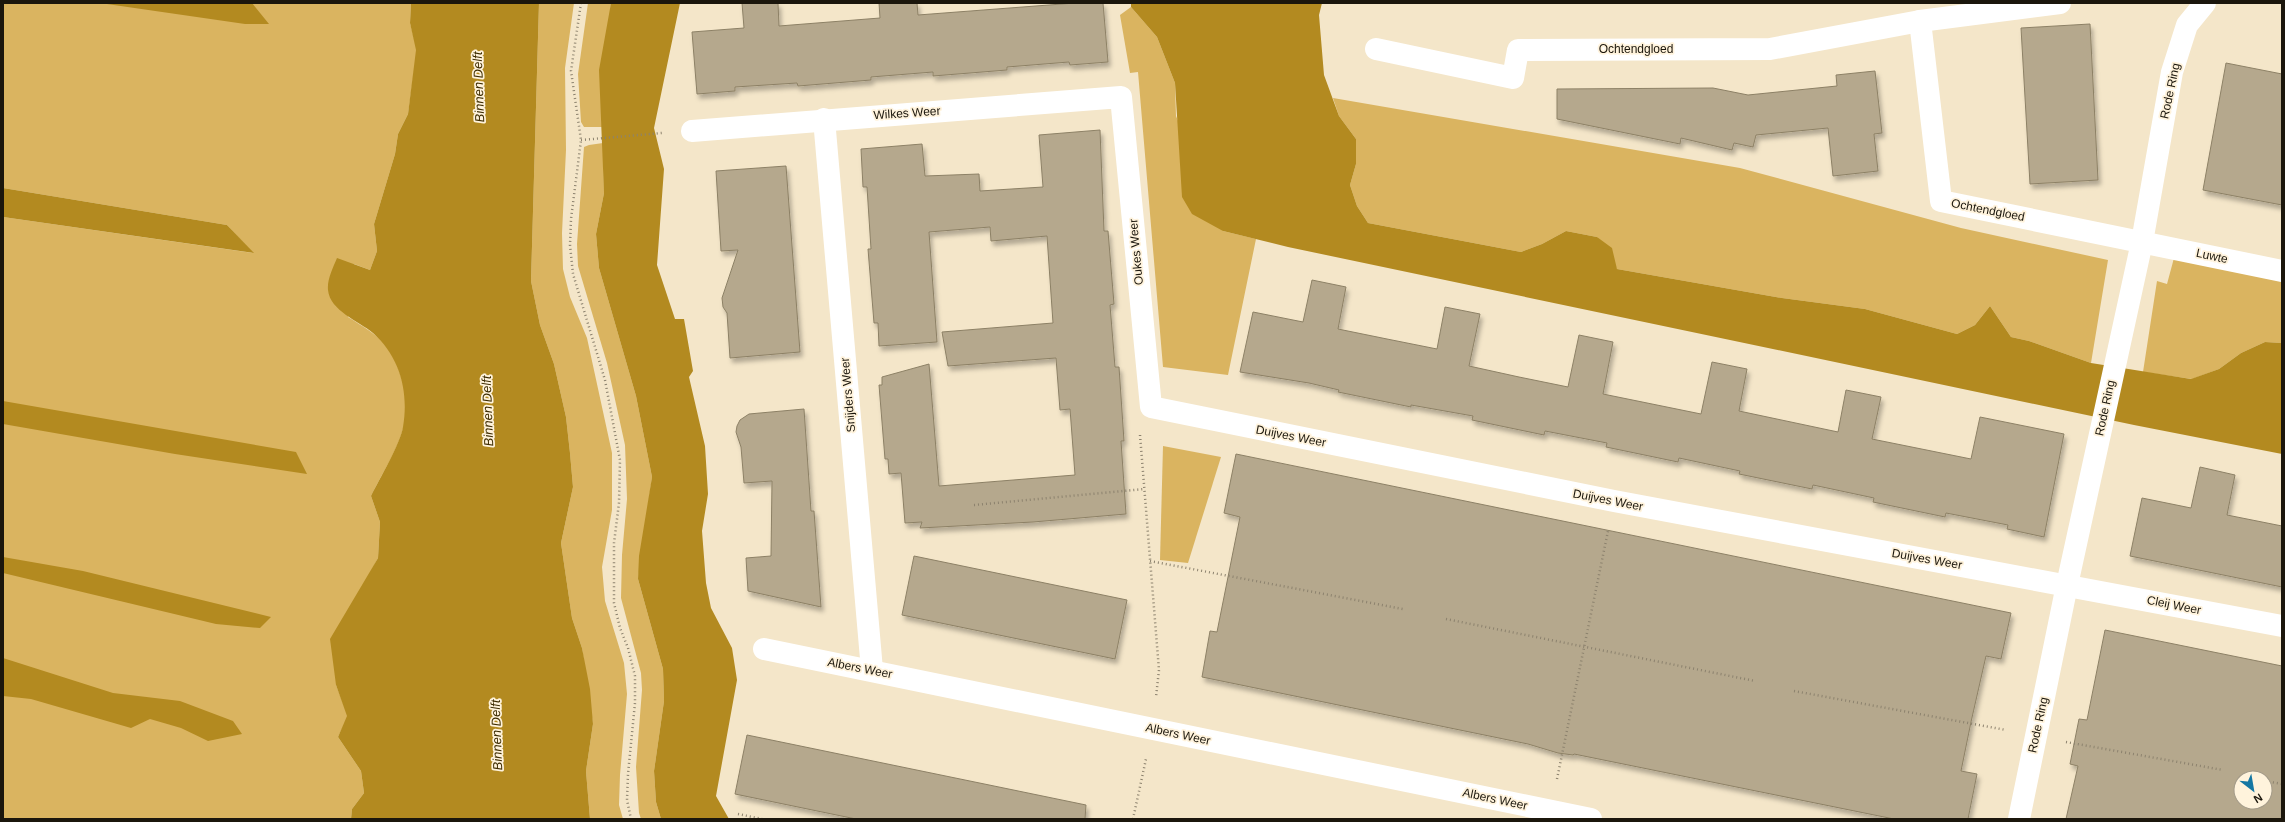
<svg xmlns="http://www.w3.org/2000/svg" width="2285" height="822" font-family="Helvetica,sans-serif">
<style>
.green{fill:#dab460}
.water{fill:#b38a20}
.building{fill:#b5a88d;stroke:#8d8166;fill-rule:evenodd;filter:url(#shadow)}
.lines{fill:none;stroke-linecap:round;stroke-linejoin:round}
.path{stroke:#8c826e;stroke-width:2.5;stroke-dasharray:1 3;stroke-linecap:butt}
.minor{stroke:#fff;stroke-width:22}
.labels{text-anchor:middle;stroke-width:3.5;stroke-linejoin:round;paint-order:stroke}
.street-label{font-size:12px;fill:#1b160c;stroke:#fff3dc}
.water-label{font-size:13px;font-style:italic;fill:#3c2b00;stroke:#fff3dc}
</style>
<defs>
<filter id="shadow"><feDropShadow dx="2.5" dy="4.5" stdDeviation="2" flood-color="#0004"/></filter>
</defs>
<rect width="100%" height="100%" fill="#f4e6c9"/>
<g class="green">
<path d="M3,3H411L410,23L417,50L408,114L398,134L395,154L374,224L377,251L370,270L354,264L348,317C362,326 377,334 387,347C402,368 411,404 403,429C397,451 381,475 371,496L380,522L378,558L364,584L336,685L348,716L338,737L361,771L364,793L352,809L351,819H3V217L253,253L227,225L3,188Z"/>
<polygon points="539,3 574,3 565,68 566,150 562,233 563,269 570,297 587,338 612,453 612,510 602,567 605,601 624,663 627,694 620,775 619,805 623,819 590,819 586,771 593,724 582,648 572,618 561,543 573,487 570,453 566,417 554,364 540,325 531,281"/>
<polygon points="588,3 611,3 601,111 602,127 584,127 581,122 578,74"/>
<polygon points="1131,7 1157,37 1175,83 1176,116 1223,231 1256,239 1228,375 1163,367 1138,72 1130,73 1120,15"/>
<polygon points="1333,98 1740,168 1961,228 2108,260 2091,363 2029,341 2011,337 1990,306 1975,325 1957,334 1865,309 1782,298 1617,269 1597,237 1566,231 1542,244 1521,252 1368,223 1357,206 1350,185 1356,164 1356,139 1339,116"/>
<polygon points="603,143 604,193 596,234 599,268 636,396 652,477 638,579 663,669 664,701 654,771 656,802 661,819 641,819 639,813 636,767 642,690 641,673 621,598 622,555 627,499 625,445 607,363 578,266 577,244 584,147 589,145"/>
<polygon points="2174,258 2282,281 2282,343 2265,342 2241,353 2219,369 2192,379 2143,372 2157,281 2167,284"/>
<polygon points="1163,446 1221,457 1188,563 1160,560"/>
</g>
<g class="water">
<polygon points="100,3 252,3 269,24 245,24"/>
<path d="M411,3H539L531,281L540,325L554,364L566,417L570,453L573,487L561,543L572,618L582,648L590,689L593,724L586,771L590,819H351L352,809L364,793L361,771L338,737L347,716L336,685L330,639L378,558L380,522L371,496C379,480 401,442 403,427C409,392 400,357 373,333C359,321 330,311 328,290C327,279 333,268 337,258L370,270L377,251L374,224L395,154L398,134L408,114L416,50L410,23Z"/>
<polygon points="611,3 680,3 654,128 664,169 657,265 675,319 684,319 693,371 689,377 705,446 708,494 702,531 706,583 711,608 732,648 737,680 716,796 729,819 661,819 656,802 654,771 664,701 663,669 638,579 639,556 652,477 636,396 599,268 596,234 604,193 599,70"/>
<polygon points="1131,3 1322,3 1319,15 1324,75 1339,116 1356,139 1356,164 1350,185 1357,206 1368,223 1521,252 1542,244 1566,231 1597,237 1612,248 1617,269 1782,298 1865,309 1957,334 1975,325 1990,306 2011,337 2029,341 2091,363 2191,379 2219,369 2241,353 2265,342 2282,343 2282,454 2134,425 1288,247 1223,231 1192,214 1182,197 1175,83 1157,37 1131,7"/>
<polygon points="3,188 227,225 254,253 3,217"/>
<polygon points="3,401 296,452 307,474 175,454 3,424"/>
<polygon points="3,557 83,571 271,617 260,628 216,624 3,573"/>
<polygon points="3,658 113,693 180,701 233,721 242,734 208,741 181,728 150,719 131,728 31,699 3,696"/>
</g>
<g class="building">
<polygon points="742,3 778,3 779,26 880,18 879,3 917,3 918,15 1075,3 1103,3 1108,62 1070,65 1069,62 1007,67 1007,70 933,76 933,72 871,77 871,80 798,86 797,83 735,87 735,91 697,94 692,32 744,28"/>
<polygon points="2090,24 2098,180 2030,184 2021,28"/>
<polygon points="2226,63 2282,74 2282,205 2203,190"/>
<polygon points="1875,71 1882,133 1874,134 1878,171 1833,176 1828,128 1756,135 1753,147 1734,143 1732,150 1681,138 1680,144 1557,119 1557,89 1713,88 1748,95 1837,86 1836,75"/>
<polygon points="1100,130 1104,231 1108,231 1114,304 1110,305 1115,367 1119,367 1124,441 1121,441 1126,514 1033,522 920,528 922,522 905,523 901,473 889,474 888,459 885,459 879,385 882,385 882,377 929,364 939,486 1075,475 1070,409 1060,410 1056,358 948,366 942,332 1053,323 1047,236 991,241 990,227 929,232 937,342 879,346 878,323 874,323 868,249 871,249 867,187 863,187 861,149 922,144 925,176 979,174 980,191 1043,187 1039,135"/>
<polygon points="786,166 800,352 730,358 727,313 723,307 722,298 738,250 721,251 716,171"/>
<polygon points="1312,280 1346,287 1338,329 1387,339 1437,349 1445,307 1480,314 1469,366 1519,377 1568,387 1579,335 1613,342 1603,394 1701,414 1712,362 1747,369 1739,411 1838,432 1846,390 1881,397 1872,439 1971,459 1980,417 2064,434 2044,537 2007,529 2008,525 1946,513 1945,517 1873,502 1874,498 1813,485 1812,489 1739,474 1740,471 1679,458 1678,462 1606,447 1607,443 1545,431 1544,435 1472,420 1473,416 1411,405 1411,407 1338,392 1339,390 1309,383 1240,372 1253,312 1303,322"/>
<polygon points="804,409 811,511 814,511 821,607 748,591 746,558 771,556 772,481 744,483 741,447 736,432 737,426 740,420 749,414"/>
<polygon points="1236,454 2011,613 2001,659 1986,656 1971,722 1961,771 1977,774 1968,819 1894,819 1574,754 1573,755 1558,753 1528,744 1202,677 1210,631 1217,632 1240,517 1224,513"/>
<polygon points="2200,467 2235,475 2227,515 2282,526 2282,587 2130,556 2142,498 2191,508"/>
<polygon points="914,556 1127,600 1115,659 902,615"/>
<path d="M2105,630L2282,666V819H2066L2078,766L2070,764L2079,719L2087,720ZM2241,778H2265V802H2241Z"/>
<polygon points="747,735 1086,805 1085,819 856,819 735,794"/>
</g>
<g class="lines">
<g class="path">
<polyline points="581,3 571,71 581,140 571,219 570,245 573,274 605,380 620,460 619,503 614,543 614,603 620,628 628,648 635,676 635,703 628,774 627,800 631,819"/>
<polyline points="581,140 662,133"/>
<polyline points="1140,435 1159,670 1156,697"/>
<polyline points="974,505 1144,489"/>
<polyline points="1150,561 1403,609"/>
<polyline points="1446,619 1755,681"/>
<polyline points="1794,691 2006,730"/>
<polyline points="2066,742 2223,770"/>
<polyline points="1557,779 1608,531"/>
<polyline points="2265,781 2282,784"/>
<polyline points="738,814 762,819"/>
<polyline points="1133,819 1146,759"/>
</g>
<g class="minor">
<polyline points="1920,21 2060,3"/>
<polyline points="1376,49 1513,78 1518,50 1770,49 1920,21 1941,201 2282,271"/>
<polyline points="824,119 872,670"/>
<polyline points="692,131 1121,97 1151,407 1614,501 2282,626"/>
<polyline points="764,649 1591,819"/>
<polyline points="2019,819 2067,585 2142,242 2172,72 2187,25 2205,3"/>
</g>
</g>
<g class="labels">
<g class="street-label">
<text x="1636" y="53">Ochtendgloed</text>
<text transform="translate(2170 91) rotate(-78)" y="4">Rode Ring</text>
<text transform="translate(907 113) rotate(-4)" y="4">Wilkes Weer</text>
<text transform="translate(1988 210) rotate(11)" y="4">Ochtendgloed</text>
<text transform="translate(1136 252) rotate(-95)" y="4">Oukes Weer</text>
<text transform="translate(2212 256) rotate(12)" y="4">Luwte</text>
<text transform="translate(848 395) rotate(-95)" y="4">Snijders Weer</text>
<text transform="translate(2105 408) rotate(-78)" y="4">Rode Ring</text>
<text transform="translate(1291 436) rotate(11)" y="4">Duijves Weer</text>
<text transform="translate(1608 500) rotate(11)" y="4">Duijves Weer</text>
<text transform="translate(1927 559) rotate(10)" y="4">Duijves Weer</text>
<text transform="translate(2174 605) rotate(11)" y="4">Cleij Weer</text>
<text transform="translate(860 668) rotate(11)" y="4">Albers Weer</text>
<text transform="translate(2038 725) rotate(-78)" y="4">Rode Ring</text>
<text transform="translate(1178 734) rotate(12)" y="4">Albers Weer</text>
<text transform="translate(1495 799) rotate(12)" y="4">Albers Weer</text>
</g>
<g class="water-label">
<text transform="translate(478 87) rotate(-92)" y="5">Binnen Delft</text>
<text transform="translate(487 411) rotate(-92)" y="5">Binnen Delft</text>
<text transform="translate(496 735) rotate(-92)" y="5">Binnen Delft</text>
</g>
</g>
<rect width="2285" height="822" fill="none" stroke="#1b160c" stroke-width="8"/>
<g transform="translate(2253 790) rotate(149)"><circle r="19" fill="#fff3dc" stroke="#a49b89"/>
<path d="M0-3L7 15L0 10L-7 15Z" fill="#1577a3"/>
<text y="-6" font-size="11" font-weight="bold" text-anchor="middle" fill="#1b160c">N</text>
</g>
</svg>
